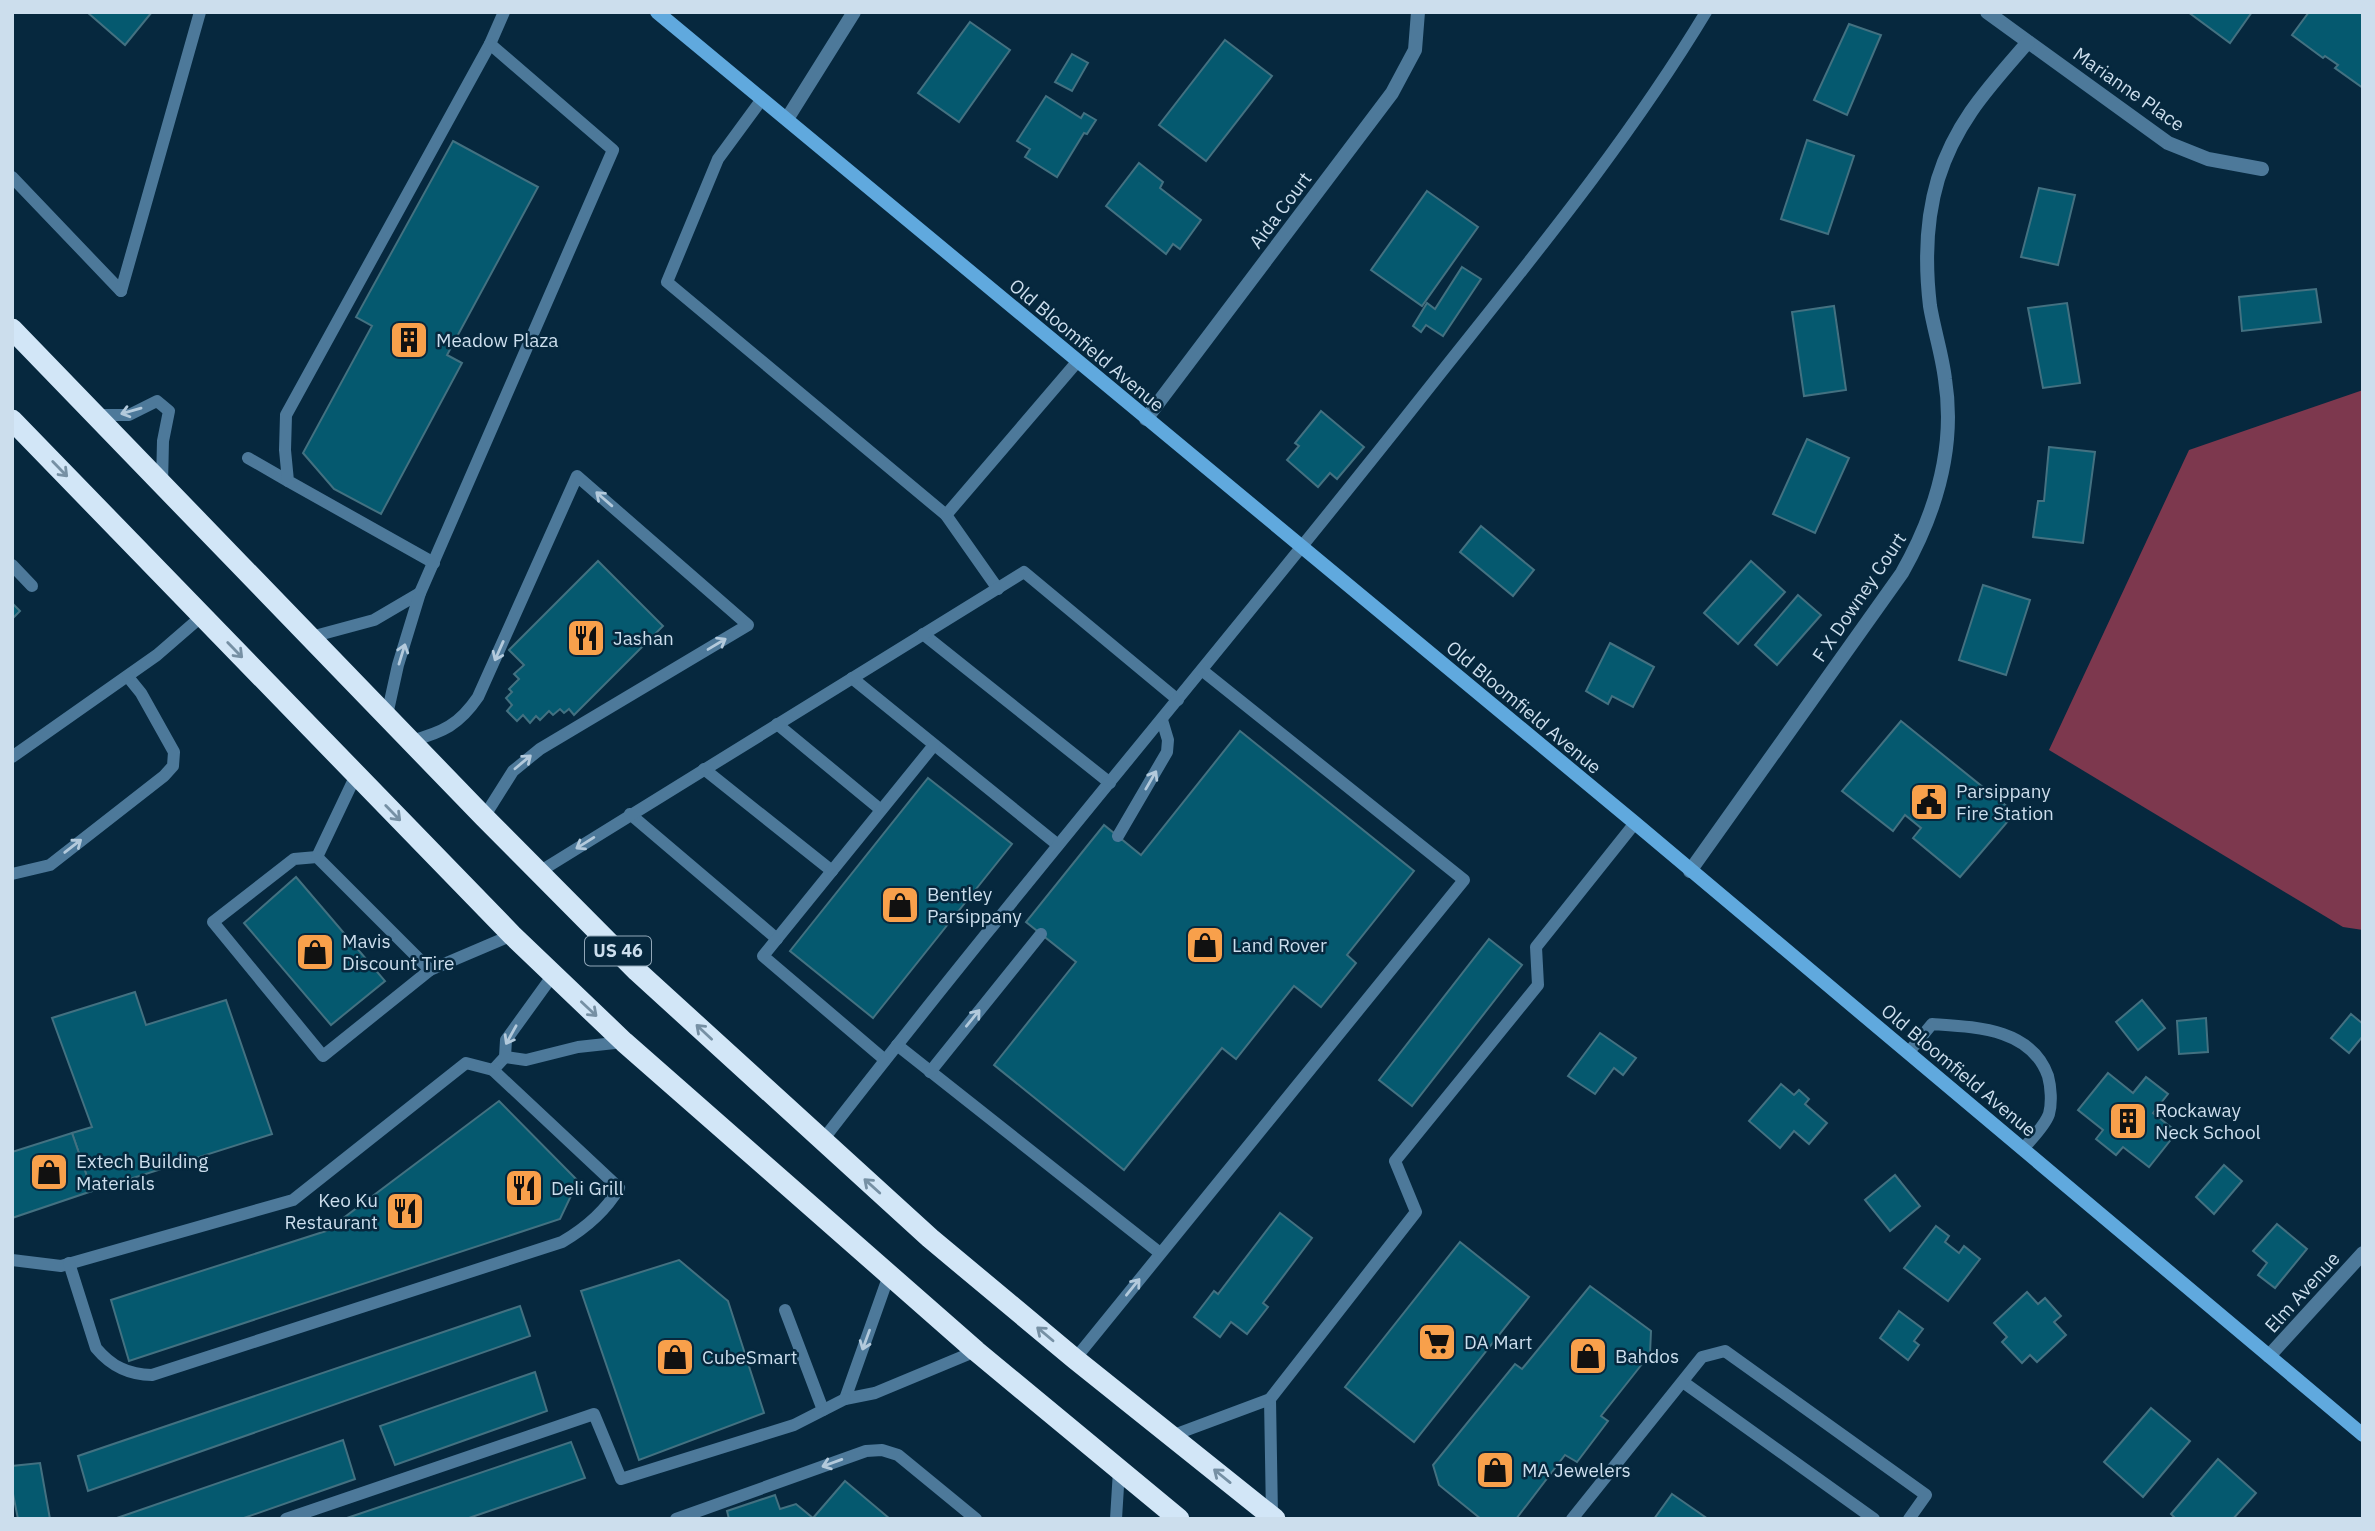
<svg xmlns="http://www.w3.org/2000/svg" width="2375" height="1531" font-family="'IBM Plex Sans',sans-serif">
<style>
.forest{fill:#7d384e}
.building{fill:#05596f;stroke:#437181;stroke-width:2}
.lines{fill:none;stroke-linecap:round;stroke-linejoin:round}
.lane{stroke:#4d799a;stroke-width:12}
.street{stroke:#4d799a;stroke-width:14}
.secondary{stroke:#60a9de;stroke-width:14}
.highway{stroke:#d2e6f7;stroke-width:21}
.oneway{stroke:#b3cadc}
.oneway2{stroke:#7690a4}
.labels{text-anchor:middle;stroke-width:5;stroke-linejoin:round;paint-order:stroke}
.shield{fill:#06283e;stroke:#91a7b8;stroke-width:2}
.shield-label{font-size:18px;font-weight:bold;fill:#ccdeed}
.street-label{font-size:19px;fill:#ccdeed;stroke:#06283e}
.poi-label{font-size:19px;fill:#ccdeed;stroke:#06283e;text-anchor:start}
</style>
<rect width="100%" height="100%" fill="#06283e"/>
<polygon class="forest" points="2363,390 2363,930 2343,927 2049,750 2189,450"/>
<g class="building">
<polygon points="87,12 152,12 125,45"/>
<polygon points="2188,12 2252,12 2230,43"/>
<polygon points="2309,12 2363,12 2363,88 2335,68 2338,65 2325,56 2323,58 2292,35"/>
<polygon points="970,22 1010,50 959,122 918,93"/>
<polygon points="1849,24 1881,35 1847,115 1814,100"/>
<polygon points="1225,40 1272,76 1206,161 1159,125"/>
<polygon points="1072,54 1088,63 1072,91 1055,82"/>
<polygon points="1046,96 1081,118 1084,113 1096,120 1087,134 1084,133 1057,177 1025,157 1030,149 1017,141"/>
<polygon points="1807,140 1854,156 1828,234 1781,219"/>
<polygon points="453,141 538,187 447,355 462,363 381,514 334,489 303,453 372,326 356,317"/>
<polygon points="1139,163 1163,182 1160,188 1201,220 1180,249 1173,244 1166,254 1106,206"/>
<polygon points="2039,188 2075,195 2058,265 2021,257"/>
<polygon points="1427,191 1478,227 1422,306 1371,270"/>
<polygon points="1462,267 1481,279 1443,336 1426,325 1421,332 1413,326 1427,303 1435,309"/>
<polygon points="2316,289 2321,322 2242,331 2239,297"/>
<polygon points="2067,303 2080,383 2043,388 2028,308"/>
<polygon points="1834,306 1846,390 1804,396 1792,312"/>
<polygon points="1321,411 1364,447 1337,479 1330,473 1318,487 1287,460 1299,446 1295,443"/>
<polygon points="1807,439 1849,458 1815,533 1773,514"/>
<polygon points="2049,447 2095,452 2083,543 2033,537 2038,501 2044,501"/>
<polygon points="1481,526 1534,570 1513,596 1460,552"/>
<polygon points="598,561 663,626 574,715 569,709 564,713 560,709 553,715 549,711 540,720 536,716 530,723 523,715 517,721 507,711 512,705 506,698 512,692 509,689 519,679 514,674 524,665 509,650"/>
<polygon points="1751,561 1785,592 1738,644 1704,613"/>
<polygon points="1983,585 2030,600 2006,675 1959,660"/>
<polygon points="1798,595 1821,615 1777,665 1755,645"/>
<polygon points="12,603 20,611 12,619"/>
<polygon points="1610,643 1654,667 1633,707 1612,696 1608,704 1586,691"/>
<polygon points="1901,721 2015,813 1960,877 1913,838 1921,828 1905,815 1893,831 1842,791"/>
<polygon points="1240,731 1414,871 1347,955 1356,963 1321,1007 1294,986 1236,1059 1222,1048 1124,1170 994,1065 1076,962 1026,922 1104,825 1141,855"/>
<polygon points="928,778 1012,844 873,1018 790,951"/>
<polygon points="296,877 385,981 331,1025 244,923"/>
<polygon points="1489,939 1522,965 1412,1106 1379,1080"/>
<polygon points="135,992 146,1025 226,1000 272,1134 92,1191 72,1133 92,1127 52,1018"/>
<polygon points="2142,1000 2165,1028 2138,1050 2116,1022"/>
<polygon points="2351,1014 2363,1024 2363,1036 2349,1053 2331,1038"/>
<polygon points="2206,1018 2208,1052 2179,1054 2177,1021"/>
<polygon points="1600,1033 1636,1058 1623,1075 1614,1068 1595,1094 1568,1076"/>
<polygon points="2108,1073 2133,1093 2146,1077 2168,1094 2153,1113 2177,1132 2149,1167 2123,1147 2116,1155 2096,1139 2103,1130 2078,1110"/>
<polygon points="1781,1084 1794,1095 1799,1090 1809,1099 1805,1104 1827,1123 1809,1144 1794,1131 1780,1148 1749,1121"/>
<polygon points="499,1101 578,1181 560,1219 129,1361 111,1300 326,1231"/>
<polygon points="72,1133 92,1191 12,1218 12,1152"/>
<polygon points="2224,1165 2242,1181 2214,1214 2196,1197"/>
<polygon points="1895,1175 1920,1206 1890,1231 1865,1200"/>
<polygon points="1280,1213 1312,1238 1263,1303 1268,1307 1247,1334 1231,1322 1220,1337 1194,1317 1214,1291 1218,1294"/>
<polygon points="2277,1224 2307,1249 2275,1288 2258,1275 2267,1263 2253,1251"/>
<polygon points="1936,1226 1949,1236 1945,1242 1959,1253 1964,1246 1980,1259 1948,1301 1904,1268"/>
<polygon points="1460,1242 1529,1297 1414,1442 1345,1387"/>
<polygon points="679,1260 728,1301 764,1413 639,1460 581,1291"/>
<polygon points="1590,1286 1651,1331 1650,1354 1601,1416 1608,1421 1577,1462 1565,1455 1516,1519 1481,1519 1439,1485 1433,1465 1515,1364 1522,1369"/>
<polygon points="2027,1292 2038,1304 2045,1298 2061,1316 2054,1322 2066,1335 2037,1362 2030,1355 2022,1363 2002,1342 2007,1337 1994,1323"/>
<polygon points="520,1306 530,1336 88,1491 78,1456"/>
<polygon points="1899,1311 1923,1329 1914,1341 1919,1345 1908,1360 1880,1338"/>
<polygon points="535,1372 547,1411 395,1465 380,1426"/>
<polygon points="2151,1408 2190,1441 2143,1497 2104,1462"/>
<polygon points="343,1440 355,1479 241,1519 114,1519"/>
<polygon points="571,1442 585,1478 466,1519 344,1519"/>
<polygon points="2218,1459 2256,1493 2233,1519 2176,1519 2171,1514"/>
<polygon points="40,1463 50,1519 18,1519 12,1489 12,1466"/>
<polygon points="845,1481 890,1519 729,1519 727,1511 775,1495 780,1509 796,1504 813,1518"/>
<polygon points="1672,1494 1708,1519 1654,1519"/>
</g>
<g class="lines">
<g class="lane">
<polyline points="762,99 718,159 667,282 946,515 998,589"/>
<polyline points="12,177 121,291"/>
<polyline points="121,291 200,12"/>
<polyline points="96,415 129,415 157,401 169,411 163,441 162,484"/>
<polyline points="248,458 288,481"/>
<polyline points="946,515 1077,362"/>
<polyline points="434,563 288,481 285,450 286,415 490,44 504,12"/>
<polyline points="12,565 32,586"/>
<polyline points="923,634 1110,783"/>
<polyline points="311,637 374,620 420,593"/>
<polyline points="852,678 1058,845"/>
<polyline points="387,715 398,665 420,593 613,150 490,44"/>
<polyline points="777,724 881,810"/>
<path d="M411,741C443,732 459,725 478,697L577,476L748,625L540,749L513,771L484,817"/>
<polyline points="12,757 157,655 202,616"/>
<polyline points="704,769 832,871"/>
<polyline points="630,814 777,939"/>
<polyline points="1118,836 1167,752 1168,740 1162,720"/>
<polygon points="317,857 430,970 323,1056 213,922 294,859"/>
<polyline points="317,857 356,775"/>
<polyline points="539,872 1024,572 1178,700"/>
<polyline points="12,874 50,865 164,776 173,766 174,752 141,693 128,677"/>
<polyline points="430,970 512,935"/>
<polyline points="897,1045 1160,1253"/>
<path d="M1908,1053L1932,1024C1975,1027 2031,1028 2048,1076C2051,1087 2052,1103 2049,1114C2045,1126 2031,1139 2023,1149"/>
<polyline points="505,1057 526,1060 578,1047 624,1042"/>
<polyline points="885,1060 763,956 934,745"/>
<polyline points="930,1072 1041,934"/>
<path d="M822,1141C1018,888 1226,645 1424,394C1522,270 1624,148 1706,12"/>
<polyline points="12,1260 61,1266 293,1200 466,1063 493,1070 505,1057 506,1040 553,975"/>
<path d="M69,1263L96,1348C111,1366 128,1375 152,1375L562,1242C586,1228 605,1212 619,1188L493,1070"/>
<polyline points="889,1275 845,1399 875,1393 976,1351"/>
<polyline points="785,1310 823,1410"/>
<polyline points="1075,1359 1464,880 1203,671"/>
<polyline points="1683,1382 1874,1519"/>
<polyline points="1270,1399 1272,1516"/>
<polyline points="1171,1436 1270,1399 1416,1212 1395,1161 1538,985 1536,947 1635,823"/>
<polyline points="286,1519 594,1414 621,1479 794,1425 845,1399"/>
<polyline points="676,1519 866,1451 882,1450 898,1455 976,1519"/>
<polyline points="1116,1519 1119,1470"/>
<polyline points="1572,1519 1702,1357 1725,1351 1926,1495 1909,1519"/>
</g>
<g class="street">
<polyline points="1987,12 2168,143 2208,159 2262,169"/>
<polyline points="787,119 854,12"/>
<polyline points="1146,419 1392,93 1415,50 1418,12"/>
<path d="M1690,871L1902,573C1936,513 1956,448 1945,379C1942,354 1934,330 1930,306C1925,264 1926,219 1938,179C1956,121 1990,86 2028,42"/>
<polyline points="2269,1356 2363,1253"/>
</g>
<polyline class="secondary" points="657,12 1635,823 2363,1435"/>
<g class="highway">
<polyline points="12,329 484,817 637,971 930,1238 1075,1359 1275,1519"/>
<polyline points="12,420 512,935 624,1042 976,1351 1179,1519"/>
</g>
</g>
<defs><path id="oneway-shaft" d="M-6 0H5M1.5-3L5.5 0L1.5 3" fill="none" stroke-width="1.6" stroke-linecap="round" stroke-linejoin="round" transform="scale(1.75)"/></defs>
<g class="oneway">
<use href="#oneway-shaft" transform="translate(131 411) rotate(164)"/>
<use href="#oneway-shaft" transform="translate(604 499) rotate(-139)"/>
<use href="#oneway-shaft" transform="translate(717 644) rotate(-31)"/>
<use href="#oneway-shaft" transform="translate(499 651) rotate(114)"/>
<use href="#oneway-shaft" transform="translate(402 654) rotate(-73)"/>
<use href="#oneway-shaft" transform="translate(523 762) rotate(-40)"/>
<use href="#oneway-shaft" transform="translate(1151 780) rotate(-60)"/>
<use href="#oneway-shaft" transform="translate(585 843) rotate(148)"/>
<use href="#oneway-shaft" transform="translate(73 846) rotate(-38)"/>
<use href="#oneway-shaft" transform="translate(973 1018) rotate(-51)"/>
<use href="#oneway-shaft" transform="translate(511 1035) rotate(119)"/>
<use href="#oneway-shaft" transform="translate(1133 1287) rotate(-51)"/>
<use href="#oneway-shaft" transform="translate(866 1340) rotate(110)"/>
<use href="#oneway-shaft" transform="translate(832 1463) rotate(160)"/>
</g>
<g class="oneway2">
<use href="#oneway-shaft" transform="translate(60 469) rotate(46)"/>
<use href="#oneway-shaft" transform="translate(235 650) rotate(46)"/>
<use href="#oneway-shaft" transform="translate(393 813) rotate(46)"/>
<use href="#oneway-shaft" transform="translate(589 1009) rotate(43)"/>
<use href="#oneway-shaft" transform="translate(704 1032) rotate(-137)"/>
<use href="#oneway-shaft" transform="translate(872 1186) rotate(-138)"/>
<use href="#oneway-shaft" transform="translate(1045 1334) rotate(-140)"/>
<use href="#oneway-shaft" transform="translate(1222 1476) rotate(-141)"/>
</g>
<defs>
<symbol id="building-square" viewBox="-11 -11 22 22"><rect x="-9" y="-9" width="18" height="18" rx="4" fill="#f8a04b" stroke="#06283e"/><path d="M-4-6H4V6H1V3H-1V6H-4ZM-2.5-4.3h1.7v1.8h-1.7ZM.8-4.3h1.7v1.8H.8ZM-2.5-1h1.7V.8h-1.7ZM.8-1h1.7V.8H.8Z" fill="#111"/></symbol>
<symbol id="restaurant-square" viewBox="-11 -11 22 22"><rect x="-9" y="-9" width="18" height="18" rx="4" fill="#f8a04b" stroke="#06283e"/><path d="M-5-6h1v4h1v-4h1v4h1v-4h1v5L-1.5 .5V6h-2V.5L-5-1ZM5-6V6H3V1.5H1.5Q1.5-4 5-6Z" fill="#111"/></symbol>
<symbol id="civic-square" viewBox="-11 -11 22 22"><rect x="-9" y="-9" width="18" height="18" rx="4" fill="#f8a04b" stroke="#06283e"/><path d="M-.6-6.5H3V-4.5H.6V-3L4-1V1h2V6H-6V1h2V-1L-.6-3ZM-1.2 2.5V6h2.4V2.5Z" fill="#111"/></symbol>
<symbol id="shop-square" viewBox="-11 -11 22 22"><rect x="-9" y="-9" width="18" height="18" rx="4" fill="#f8a04b" stroke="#06283e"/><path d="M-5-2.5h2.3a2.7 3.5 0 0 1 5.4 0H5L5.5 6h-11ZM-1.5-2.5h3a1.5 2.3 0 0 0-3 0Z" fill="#111"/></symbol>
<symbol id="supermarket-square" viewBox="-11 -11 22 22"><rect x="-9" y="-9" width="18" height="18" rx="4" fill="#f8a04b" stroke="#06283e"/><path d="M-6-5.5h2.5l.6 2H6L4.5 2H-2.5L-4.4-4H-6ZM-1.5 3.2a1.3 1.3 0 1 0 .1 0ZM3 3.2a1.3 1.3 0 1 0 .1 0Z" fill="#111"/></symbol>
</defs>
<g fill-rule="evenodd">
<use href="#building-square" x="387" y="318" width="44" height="44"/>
<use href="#restaurant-square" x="564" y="616" width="44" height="44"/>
<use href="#civic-square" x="1907" y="780" width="44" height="44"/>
<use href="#shop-square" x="878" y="883" width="44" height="44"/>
<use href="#shop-square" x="1183" y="923" width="44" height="44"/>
<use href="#shop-square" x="293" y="930" width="44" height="44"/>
<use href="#building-square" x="2106" y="1099" width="44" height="44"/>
<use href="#shop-square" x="27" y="1150" width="44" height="44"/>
<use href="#restaurant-square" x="502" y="1166" width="44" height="44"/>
<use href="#restaurant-square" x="383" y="1189" width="44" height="44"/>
<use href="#supermarket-square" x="1415" y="1320" width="44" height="44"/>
<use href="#shop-square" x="1566" y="1334" width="44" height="44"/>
<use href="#shop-square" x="653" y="1335" width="44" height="44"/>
<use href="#shop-square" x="1473" y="1448" width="44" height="44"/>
</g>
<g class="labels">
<rect class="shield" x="585" y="936.5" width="66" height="29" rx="5"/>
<g class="shield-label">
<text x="618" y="957">US 46</text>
</g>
<g class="street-label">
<text transform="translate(2129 89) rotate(35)" y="7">Marianne Place</text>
<text transform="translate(1280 210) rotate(-53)" y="7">Aida Court</text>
<text transform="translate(1087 345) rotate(40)" y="7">Old Bloomfield Avenue</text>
<text transform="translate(1859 597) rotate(-56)" y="7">F X Downey Court</text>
<text transform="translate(1524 707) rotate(40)" y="7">Old Bloomfield Avenue</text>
<text transform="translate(1959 1070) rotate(40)" y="7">Old Bloomfield Avenue</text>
<text transform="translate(2302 1292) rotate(-48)" y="7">Elm Avenue</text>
</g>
<g class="poi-label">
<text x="436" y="347">Meadow Plaza</text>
<text x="613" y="645">Jashan</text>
<text x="1956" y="798">Parsippany<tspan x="1956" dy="22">Fire Station</tspan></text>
<text x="927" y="901">Bentley<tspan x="927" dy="22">Parsippany</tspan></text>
<text x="342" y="948">Mavis<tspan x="342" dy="22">Discount Tire</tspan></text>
<text x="1232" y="952">Land Rover</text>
<text x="2155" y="1117">Rockaway<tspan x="2155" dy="22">Neck School</tspan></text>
<text x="76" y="1168">Extech Building<tspan x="76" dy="22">Materials</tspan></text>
<text x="551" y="1195">Deli Grill</text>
<text x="378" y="1207" text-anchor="end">Keo Ku<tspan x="378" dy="22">Restaurant</tspan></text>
<text x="1464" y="1349">DA Mart</text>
<text x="1615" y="1363">Bahdos</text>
<text x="702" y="1364">CubeSmart</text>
<text x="1522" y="1477">MA Jewelers</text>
</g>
</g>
<rect width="2375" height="1531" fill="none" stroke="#ccdeed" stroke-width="28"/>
</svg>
